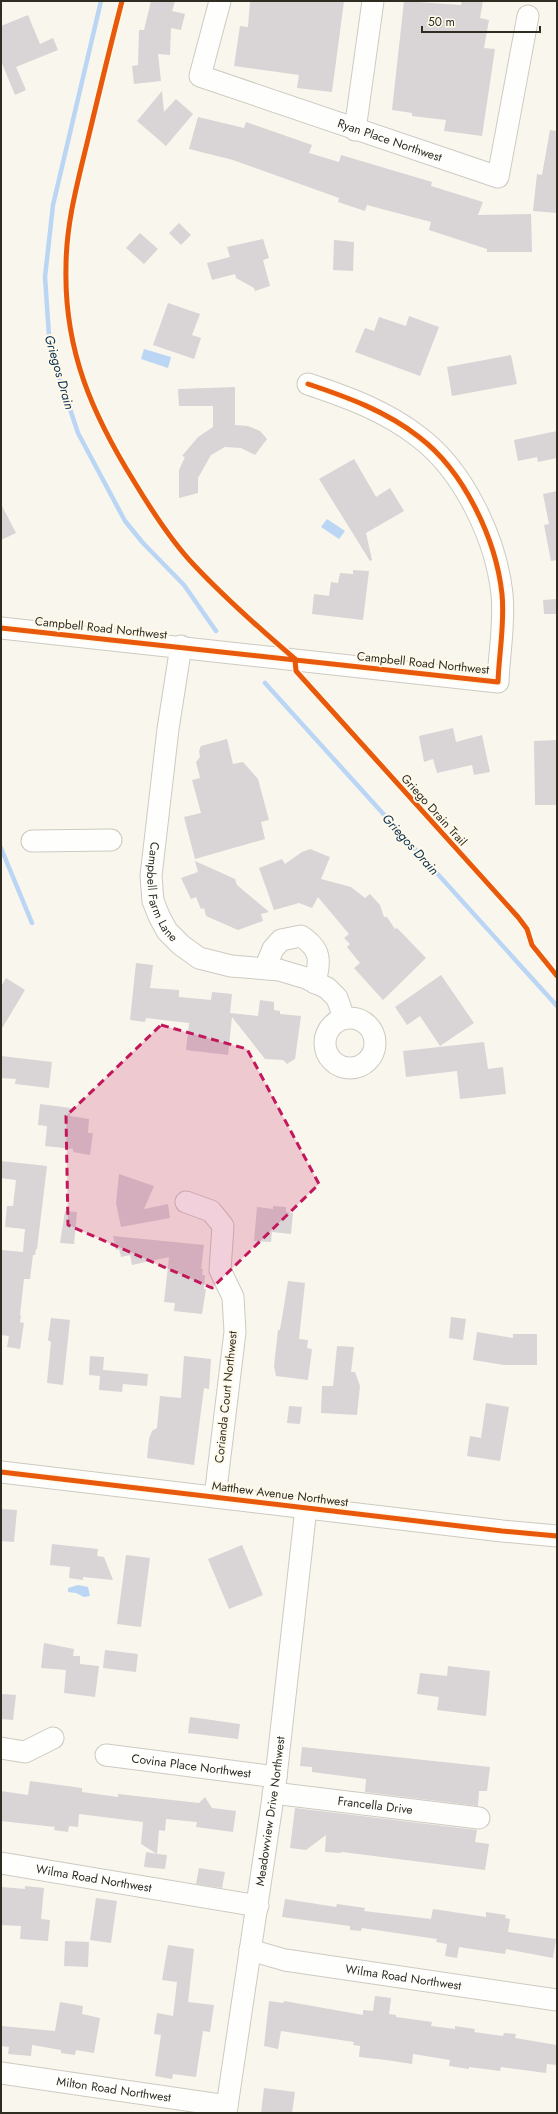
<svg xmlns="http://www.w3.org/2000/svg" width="558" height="2114" font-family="Jost,sans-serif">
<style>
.water{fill:#bad6f4}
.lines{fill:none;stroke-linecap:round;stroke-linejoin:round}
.stream{stroke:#bad6f4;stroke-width:4.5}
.building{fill:#d9d4d6}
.minor-casing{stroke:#cdcac1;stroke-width:23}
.minor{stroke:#fefefc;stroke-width:21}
.cycleway-casing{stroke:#fef9e9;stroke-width:8}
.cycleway{stroke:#e8590c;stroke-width:5}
.marked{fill:#c2185b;fill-opacity:0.2;stroke:#c2185b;stroke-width:3;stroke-dasharray:8 5;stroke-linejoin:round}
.labels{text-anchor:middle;stroke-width:4;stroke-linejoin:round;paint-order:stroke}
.street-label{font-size:12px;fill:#2f2c22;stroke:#fef9e9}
.water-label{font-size:13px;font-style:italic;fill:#0a3054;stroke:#fef9e9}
</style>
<rect width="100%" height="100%" fill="#f9f6ee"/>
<g class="water">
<polygon points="144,349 171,357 168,368 141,359"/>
<polygon points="327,519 345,531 339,539 321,527"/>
<polygon points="78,1585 88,1587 90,1596 84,1597 76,1593 68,1592 68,1588"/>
</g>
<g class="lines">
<g class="stream">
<polyline points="101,1 53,205 45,277 49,336 60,379 78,433 125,521 143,543 184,585 216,631"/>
<polyline points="265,683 557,1006"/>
<polyline points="1,848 32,923"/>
</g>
</g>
<g class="building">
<polygon points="151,1 175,1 172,11 185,14 181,30 171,28 170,55 158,54 161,81 134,84 132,66 138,65 139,30 144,30"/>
<polygon points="250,1 344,1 332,92 297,88 299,75 234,66 240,26 248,27"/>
<polygon points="404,1 461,5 462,1 483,1 480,18 489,20 484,48 495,49 482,136 444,131 446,120 412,116 412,113 392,110"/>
<polygon points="28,15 40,44 53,38 58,50 16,67 26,90 15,95 1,61 1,26"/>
<polygon points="162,91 164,112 176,99 193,114 166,146 137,121"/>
<polygon points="198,117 244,128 246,122 312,145 309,153 339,162 341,155 432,182 431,186 483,202 478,215 531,214 532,252 487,252 487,249 429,230 431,222 367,205 365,211 338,202 339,198 233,160 189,149"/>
<polygon points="550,130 557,131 557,213 533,211 537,174 542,175"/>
<polygon points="179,223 191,235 181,245 169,233"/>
<polygon points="140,233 158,249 144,264 126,248"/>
<polygon points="263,239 269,258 263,260 270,286 255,291 254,288 236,278 235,274 212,280 207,263 230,257 227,247"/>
<polygon points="334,240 354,242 353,271 333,270"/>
<polygon points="168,303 200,314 192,335 201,338 194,359 153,345"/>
<polygon points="409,316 439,327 420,376 355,352 365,328 374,331 379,317 406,326"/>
<polygon points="511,355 517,384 452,396 447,367"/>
<polygon points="235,387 235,425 248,426 260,431 267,439 255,455 241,448 225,447 211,455 198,478 198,493 179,498 179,470 185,457 182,456 198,437 213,427 213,406 179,406 178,389"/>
<polygon points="557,431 557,458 538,462 537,457 518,461 514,440"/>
<polygon points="354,459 376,497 390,488 404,511 366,533 372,560 370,561 319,479"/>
<polygon points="557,491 557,560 551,561 544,525 549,524 543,494"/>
<polygon points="1,504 16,533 1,540"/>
<polygon points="353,570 369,571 363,620 312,614 314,594 329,596 331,582 338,583 340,573 353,574"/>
<polygon points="557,599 557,614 544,614 543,600"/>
<polygon points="453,728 456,742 482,735 490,772 474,775 472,765 437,773 433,759 424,762 419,736"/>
<polygon points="227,739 233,764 243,762 258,779 269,820 261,822 265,839 195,859 184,817 201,813 192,780 200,778 196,762 200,757 199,751 201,746"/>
<polygon points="557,740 557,805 535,805 534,741"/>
<polygon points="310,849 330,857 321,879 351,887 365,898 370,894 380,905 384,917 387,917 395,929 397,928 426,958 383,1000 354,968 360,963 347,947 350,944 344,938 349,934 318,897 312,908 299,903 274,910 259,868 282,859 285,864 302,852"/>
<polygon points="195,861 235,879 237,885 269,912 261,914 263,921 238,930 206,916 204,908 201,909 196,897 191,899 181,878 198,872"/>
<polygon points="136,963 153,965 150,988 179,990 179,997 211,1000 212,992 232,994 230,1013 258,1016 260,1000 274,1002 274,1010 280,1011 280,1014 301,1016 295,1059 287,1064 283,1060 265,1059 232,1017 228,1055 186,1050 189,1023 146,1018 145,1022 130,1020"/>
<polygon points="441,975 474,1023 440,1046 420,1016 407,1025 395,1007"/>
<polygon points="6,978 25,990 1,1030 1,987"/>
<polygon points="484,1042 488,1069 503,1067 506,1094 460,1099 457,1071 406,1077 403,1051"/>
<polygon points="1,1056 52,1062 49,1088 15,1084 16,1079 1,1078"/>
<polygon points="40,1104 71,1108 70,1116 89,1119 88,1133 93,1133 90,1155 73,1152 73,1149 45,1146 47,1126 38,1125"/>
<polygon points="1,1161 47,1166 37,1249 36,1249 35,1255 33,1255 30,1279 24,1279 20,1315 21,1316 20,1322 24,1323 20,1349 7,1347 9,1336 1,1335 1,1250 23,1252 25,1229 5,1227 7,1206 13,1206 16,1180 1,1178"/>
<polygon points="119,1174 154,1186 144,1209 168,1204 170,1218 121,1227 116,1203"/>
<polygon points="273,1206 286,1207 286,1212 293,1213 291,1234 272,1232 271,1242 254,1241 257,1207 273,1209"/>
<polygon points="65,1211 77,1212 74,1244 60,1243"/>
<polygon points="113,1236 204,1245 201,1269 203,1269 202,1275 205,1275 204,1289 206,1289 202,1314 174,1311 175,1303 164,1302 169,1257 132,1265 130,1255 121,1257 119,1249 116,1250"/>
<polygon points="288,1281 305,1283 299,1339 308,1340 307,1348 312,1349 308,1380 276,1376 274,1366 278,1330 280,1330"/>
<polygon points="451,1317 466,1319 463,1340 449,1338"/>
<polygon points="51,1318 70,1320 63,1385 47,1383 51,1342 48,1340"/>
<polygon points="477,1332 513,1338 513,1334 537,1334 537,1365 504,1365 473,1360"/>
<polygon points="337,1346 354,1347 351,1372 355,1372 360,1386 357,1415 321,1413 322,1386 333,1386"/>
<polygon points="90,1356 104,1357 103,1370 148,1374 147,1386 123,1384 122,1392 99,1390 100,1376 89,1375"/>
<polygon points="184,1356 211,1359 209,1389 204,1388 194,1465 147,1458 149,1439 152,1431 157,1428 160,1396 181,1398"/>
<polygon points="486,1403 509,1407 500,1461 467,1456 470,1436 481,1438"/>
<polygon points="289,1406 302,1407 300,1424 287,1423"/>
<polygon points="1,1509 17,1510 14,1542 1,1541"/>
<polygon points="52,1544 98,1549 97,1556 104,1557 113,1580 83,1577 83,1580 69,1578 70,1567 50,1565"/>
<polygon points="242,1545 263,1595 229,1609 208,1559"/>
<polygon points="126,1555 150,1558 141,1627 117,1624"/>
<polygon points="44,1643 74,1649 73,1656 80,1656 80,1664 99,1666 95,1697 64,1693 66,1670 41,1668"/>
<polygon points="105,1650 138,1654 136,1672 103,1668"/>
<polygon points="448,1666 490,1671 486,1716 437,1710 439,1697 417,1694 420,1673 447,1676"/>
<polygon points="1,1694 16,1695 13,1720 1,1719"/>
<polygon points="190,1717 240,1724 238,1739 188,1733"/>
<polygon points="302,1747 490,1767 487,1791 479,1791 478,1806 365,1792 366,1779 312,1772 312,1767 300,1766"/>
<polygon points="30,1781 82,1788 82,1792 118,1797 118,1794 199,1803 205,1797 212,1808 236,1811 233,1832 196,1827 197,1822 166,1819 165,1831 159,1830 157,1854 167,1855 165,1869 144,1867 146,1852 157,1854 141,1844 143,1822 79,1814 78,1827 69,1826 68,1832 54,1830 55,1827 1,1821 1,1791 28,1795"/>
<polygon points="295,1808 477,1830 475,1842 489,1844 485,1870 342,1852 340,1853 325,1852 326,1835 306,1850 290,1848"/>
<polygon points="199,1868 225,1872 222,1888 196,1884"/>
<polygon points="25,1886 44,1888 41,1919 50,1920 48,1941 20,1939 21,1926 1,1925 1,1887 25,1889"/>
<polygon points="96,1898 117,1901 111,1943 90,1940"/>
<polygon points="285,1899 336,1907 337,1904 365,1908 364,1911 431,1919 433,1909 486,1917 486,1912 506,1915 505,1918 510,1919 508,1932 556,1939 553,1958 506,1949 505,1954 459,1947 457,1958 445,1956 447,1944 436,1942 437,1939 362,1928 361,1931 350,1930 350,1926 282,1917"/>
<polygon points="65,1941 89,1942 88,1967 64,1966"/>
<polygon points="168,1945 194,1949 188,2002 214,2005 210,2032 203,2031 196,2077 173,2074 172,2079 155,2076 161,2035 154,2034 157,2013 173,2016 177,1982 162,1980"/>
<polygon points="375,1996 391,1998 389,2014 396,2015 396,2017 432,2022 431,2026 455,2029 455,2026 475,2029 474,2032 503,2036 504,2033 516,2034 515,2038 557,2045 557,2065 547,2064 546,2073 501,2067 500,2071 469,2067 469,2069 449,2066 450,2060 413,2054 412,2064 386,2060 359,2057 360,2046 353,2045 354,2042 281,2031 278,2049 264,2046 269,2001 283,2003 284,2001 363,2015 363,2010 373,2011"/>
<polygon points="60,2002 83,2006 82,2014 100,2018 94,2053 76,2050 75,2055 61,2053 61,2050 32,2045 31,2056 8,2054 9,2047 1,2046 1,2026 55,2031"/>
<polygon points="264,2088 295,2092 292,2113 261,2113"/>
</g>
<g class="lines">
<defs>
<g id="minor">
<path id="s1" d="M220,1L200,76L498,177L528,16"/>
<polyline points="355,130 373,1"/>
<path d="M1,628L498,682C499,653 505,623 502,594C496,539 464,471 419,437C386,411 347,397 308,384"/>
<path id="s2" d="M181,646L168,729L151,876L153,901L159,916L167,931L181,945L199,958L231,966L279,970L306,978L327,988L337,998L344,1018"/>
<polyline points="32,841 111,840"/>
<path d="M265,968L273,949L281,940L301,936C322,950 320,960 315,983"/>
<circle cx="350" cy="1043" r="25"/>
<polyline points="186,1202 211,1211 223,1226 220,1270 233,1297 235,1332 215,1497"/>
<polyline points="1,1472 502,1531 557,1536"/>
<polyline points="1,1748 25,1752 53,1738"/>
<path id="s3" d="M106,1755L276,1777"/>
<path id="s4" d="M273,1793L479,1818"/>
<path id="s5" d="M1,1863L258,1906"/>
<path id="s6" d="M250,1950L285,1960L557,2000"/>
<path id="s7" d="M1,2073L227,2106"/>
<path id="s8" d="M226,2113L276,1777L306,1508"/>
</g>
</defs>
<use href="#minor" class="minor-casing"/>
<use href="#minor" class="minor"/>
<defs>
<g id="cycleway">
<path d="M122,1C110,47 99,93 88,139C78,181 66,223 66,267C64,350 92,414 135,483C152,511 171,541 194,565C225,598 260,629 295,659L296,671L518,917L527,929L532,945L557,976"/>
<path d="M1,628L498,682C499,653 505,623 502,594C496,539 464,471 419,437C386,411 347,397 308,384"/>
<polyline points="1,1472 502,1531 557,1536"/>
</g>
</defs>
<use href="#cycleway" class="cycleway-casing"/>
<use href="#cycleway" class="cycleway"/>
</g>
<path class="marked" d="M161,1025L247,1049L319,1184L212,1288L68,1225L66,1116Z"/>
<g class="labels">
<g class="street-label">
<text dy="4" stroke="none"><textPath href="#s1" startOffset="278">Ryan Place Northwest</textPath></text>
<text transform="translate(101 628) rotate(6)" y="4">Campbell Road Northwest</text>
<text transform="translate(423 663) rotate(6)" y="4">Campbell Road Northwest</text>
<text transform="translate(434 810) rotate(48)" y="4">Griego Drain Trail</text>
<text dy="4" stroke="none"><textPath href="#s2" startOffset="250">Campbell Farm Lane</textPath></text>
<text transform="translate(226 1397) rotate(-84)" y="4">Corianda Court Northwest</text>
<text transform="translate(280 1494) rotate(7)" y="4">Matthew Avenue Northwest</text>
<text dy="4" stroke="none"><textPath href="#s3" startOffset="86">Covina Place Northwest</textPath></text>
<text dy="4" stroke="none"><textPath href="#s4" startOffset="103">Francella Drive</textPath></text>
<text dy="4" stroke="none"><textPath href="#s8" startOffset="305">Meadowview Drive Northwest</textPath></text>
<text dy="4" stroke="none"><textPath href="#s5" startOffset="94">Wilma Road Northwest</textPath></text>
<text dy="4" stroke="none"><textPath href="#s6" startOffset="156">Wilma Road Northwest</textPath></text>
<text dy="4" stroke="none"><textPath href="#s7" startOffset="114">Milton Road Northwest</textPath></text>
</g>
<g class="water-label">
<text transform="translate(60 372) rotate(74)" y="5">Griegos Drain</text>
<text transform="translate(411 844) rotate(48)" y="5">Griegos Drain</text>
</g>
</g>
<rect width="558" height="2114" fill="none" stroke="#2f2c22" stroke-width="4"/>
<path d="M422 26v6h118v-6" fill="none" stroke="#2f2c22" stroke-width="2"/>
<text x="428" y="26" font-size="12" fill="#2f2c22" stroke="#fef9e9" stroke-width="3" paint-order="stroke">50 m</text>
</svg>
